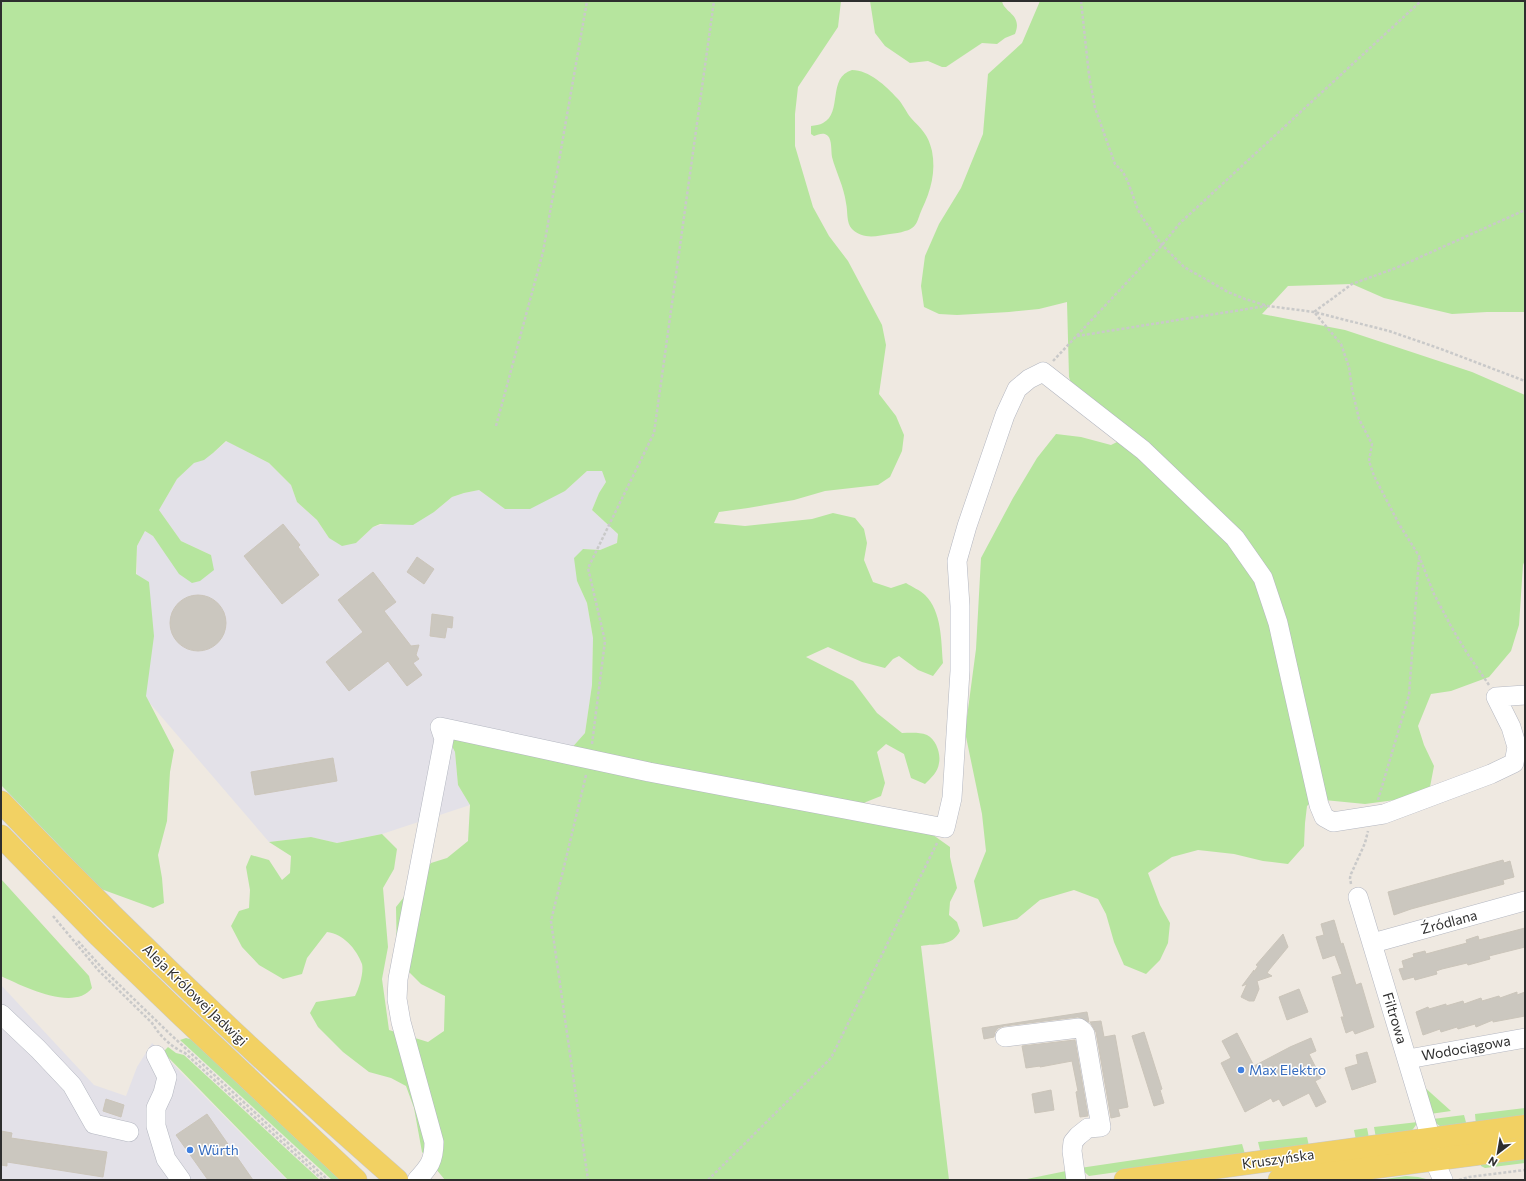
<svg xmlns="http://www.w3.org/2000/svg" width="1526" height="1181" font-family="Commissioner,sans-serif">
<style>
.industrial{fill:#e3e1e8}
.green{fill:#b6e59e}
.building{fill:#cbc7bf;stroke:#cbc5ba}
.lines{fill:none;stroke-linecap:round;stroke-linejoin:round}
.minor-casing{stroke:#b4b7c1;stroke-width:20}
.major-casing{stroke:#c9c9c9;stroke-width:23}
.path{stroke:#c9c9c9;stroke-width:2.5;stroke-dasharray:3 2;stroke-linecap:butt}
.minor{stroke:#fff;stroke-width:19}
.major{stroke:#f2d163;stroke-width:22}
.shop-dot{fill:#3f7fe0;stroke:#fff;stroke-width:1.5}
.labels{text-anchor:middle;stroke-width:3;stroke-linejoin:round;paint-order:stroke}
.street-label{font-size:14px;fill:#2e2e2e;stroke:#fff}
.shop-label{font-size:14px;fill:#366cbe;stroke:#fff;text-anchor:start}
</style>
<rect width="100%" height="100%" fill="#efe9e1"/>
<g class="industrial">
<polygon points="227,441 269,463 291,485 297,502 317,520 329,538 356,543 373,527 434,512 452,497 464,493 479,490 505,509 565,491 587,471 602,471 606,482 599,493 592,510 618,534 617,543 600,550 583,549 577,581 587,603 593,638 592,685 585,733 569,751 449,740 455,752 458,785 470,805 382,834 356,839 337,843 311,837 269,842 148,701 136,665 137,546 145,531 153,536 165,553 211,555 181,541 159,510 177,479 194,463 204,459 213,453"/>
<polygon points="1,985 94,1085 126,1096 137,1067 152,1043 287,1180 1,1180"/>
</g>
<g class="green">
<path d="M1,1H841L838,27L798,87L795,114V146L813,207L829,236L848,261L882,325L886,345L879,394L896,416L904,435L902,451L890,477L878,485L825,491L794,500L748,508L719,512L714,523L745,526L812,519L833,513L855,518L864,529L867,543L864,560L873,582L891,588L906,583C912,587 920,590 925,595C942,612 941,640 943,663L933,676L918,670L899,656L893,659L885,668L862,662L828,647L806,657L853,681L877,713L902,733C911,733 919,732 927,735C936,739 941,754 939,763C938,772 931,778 925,784L911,778L904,754L886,744L877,752L885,783L881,796L866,802L852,810L926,830L950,847V857L957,888L950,902L949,915L957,922L960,931C952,947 937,943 921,946L949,1180H445L422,1152L414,1108L406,1086L391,1078L369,1072L343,1052L318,1027L310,1013L316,1002L355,996C359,989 364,972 362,964C356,948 343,934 327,932L307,958L302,974L283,979L259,965L242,947L231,926L239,911L249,908L250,890L246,867L251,855L269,860L282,880L290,873L291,856L269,842L311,837L337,843L382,834L397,849L394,869L383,888L388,947L382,979L389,1030L428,1042L444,1031L445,996L421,984L397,960L396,907L431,863L447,858L468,841L470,805L458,785L455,752L449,740L456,731L569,751L585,733L592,685L593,638L587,603L577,581L574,558L583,549L600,550L617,543L618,534L592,510L599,493L606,482L602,471H587L565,491L530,509H505L479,490L464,493L452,497L434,512L413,525L380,524L373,527L356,543L342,546L329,538L317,520L297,502L291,485L269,463L226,441L213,453L204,460L194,463L177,479L159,510L181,541L211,555L214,570L200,581L192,583L179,574L153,536L145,531L137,546L136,574L149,582L154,636L146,696L174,750L170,772L167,821L158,855L162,878L164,903L153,908L101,889L1,785Z"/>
<path d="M870,1H1002C1004,13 1023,14 1015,34L1005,38L997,44L982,43L946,67H942L928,61L910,63L885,46L875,33Z"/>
<polygon points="1040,1 1525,1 1525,312 1487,312 1452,314 1384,298 1352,284 1288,286 1262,314 1345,330 1472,372 1525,395 1525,560 1523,565 1519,625 1511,651 1489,677 1451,691 1431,694 1418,726 1424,745 1434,766 1430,787 1410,798 1365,804 1314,799 1307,806 1305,823 1304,846 1288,864 1263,861 1234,854 1198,850 1172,857 1148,873 1160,905 1170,923 1168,943 1160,960 1146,974 1124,965 1114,942 1106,914 1098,899 1074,890 1040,900 1017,919 983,927 974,881 986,851 982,814 965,732 976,649 981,558 1013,498 1037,458 1056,434 1081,437 1111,445 1127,437 1076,399 1069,377 1067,302 1039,309 1009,312 957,315 939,314 924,307 921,286 925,256 939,224 961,188 983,134 988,74 1022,43"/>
<path d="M852,70C869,70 886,86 897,98C903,104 906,112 911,118C922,130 928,134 932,151C936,172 931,190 922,209C917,220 918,228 905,231C900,233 895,233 890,234C877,236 863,240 852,229C846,223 848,211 846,203C844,187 836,172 832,157C831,151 832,140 828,136C824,132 819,134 814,136L811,134V126C815,125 820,125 823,123C843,113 827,77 852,70Z"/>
<path d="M1,879L89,976L92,988C74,1012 22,986 1,976Z"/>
<polygon points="186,1038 193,1040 345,1180 332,1180 180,1040"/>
<polygon points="168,1047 176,1053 184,1055 320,1180 288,1180 163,1052"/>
<polygon points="1422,1085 1451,1111 1430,1114"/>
<polygon points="1525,1108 1525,1117 1476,1125 1475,1114"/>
<path d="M1464,1115L1467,1126C1454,1127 1440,1132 1433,1119Z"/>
<polygon points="1418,1122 1411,1132 1376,1138 1374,1127"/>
<polygon points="1367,1128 1369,1138 1356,1140 1354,1130"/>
<polygon points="1307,1137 1309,1146 1263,1153 1260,1150 1258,1142"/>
<polygon points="1242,1144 1245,1154 1089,1176 1080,1168"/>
<polygon points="1525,1157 1525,1163 1485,1168 1481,1166 1481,1162"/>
<polygon points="1071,1170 1068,1179 1065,1180 1022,1180"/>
<polygon points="1406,1176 1418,1177 1430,1180 1378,1180"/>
</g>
<g class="building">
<polygon points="283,524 300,545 298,547 319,575 282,604 244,556"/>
<polygon points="417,557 434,569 424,584 407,572"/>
<polygon points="373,572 396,602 384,611 411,646 419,645 416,655 419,659 413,663 422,675 407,686 388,661 349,691 326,662 363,632 338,600"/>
<circle cx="198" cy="623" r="28"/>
<polygon points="432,614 453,617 452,628 447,627 445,638 430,636"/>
<polygon points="333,758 337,781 255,795 251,772"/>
<polygon points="1503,860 1504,863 1510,861 1514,877 1503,880 1504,884 1411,909 1394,915 1388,892"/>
<polygon points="1334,920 1341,944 1343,943 1356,985 1361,983 1374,1027 1355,1034 1353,1030 1346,1033 1341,1017 1344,1017 1332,977 1342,974 1335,955 1323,959 1316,937 1324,935 1321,924"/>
<polygon points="1525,928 1525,947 1489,956 1490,959 1468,965 1467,963 1442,969 1436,971 1437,974 1415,980 1414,977 1403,980 1399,969 1404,968 1402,961 1414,957 1413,954 1425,951 1426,954 1437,951 1467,943 1466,940 1478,936 1479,940"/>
<polygon points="1283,934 1288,947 1269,970 1267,973 1272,976 1257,981 1259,989 1254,1001 1249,1001 1241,997 1247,984 1242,986 1254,970 1254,972 1258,966 1256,965"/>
<polygon points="1299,989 1308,1012 1287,1020 1279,997"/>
<polygon points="1517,992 1517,995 1525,992 1525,1016 1493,1022 1493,1020 1476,1027 1475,1024 1458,1029 1457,1027 1441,1032 1440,1029 1423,1035 1416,1012 1428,1007 1429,1009 1446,1004 1446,1006 1463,1001 1464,1004 1481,998 1482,1001 1499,996 1500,998"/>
<polygon points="1087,1012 1089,1022 1078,1017 1004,1026 998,1028 995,1032 994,1037 984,1039 982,1028"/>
<polygon points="1101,1021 1104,1037 1115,1035 1128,1107 1118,1109 1120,1116 1111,1118 1096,1032 1090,1022"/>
<polygon points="1144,1032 1162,1089 1160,1090 1164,1103 1154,1106 1132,1036"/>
<polygon points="1237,1033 1254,1066 1290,1047 1311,1038 1316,1051 1309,1054 1321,1078 1315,1081 1326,1102 1316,1107 1309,1093 1283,1106 1279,1099 1273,1102 1271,1098 1245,1112 1221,1063 1231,1058 1222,1041"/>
<polygon points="1075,1040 1088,1116 1080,1117 1076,1092 1078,1091 1072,1061 1040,1067 1040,1066 1026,1068 1022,1046"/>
<polygon points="1367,1052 1376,1082 1352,1090 1345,1068 1358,1064 1356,1055"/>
<polygon points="1051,1090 1054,1110 1035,1113 1032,1094"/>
<polygon points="106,1099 124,1105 121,1117 103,1111"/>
<polygon points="207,1114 253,1180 208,1180 176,1135"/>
<polygon points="1,1131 12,1133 11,1138 107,1152 103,1177 7,1162 7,1166 1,1165"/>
</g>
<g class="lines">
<defs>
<g id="minor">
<polyline points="1358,897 1431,1139 1434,1160 1443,1180"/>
<polyline points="1373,943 1525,901"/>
<polyline points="1,1014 38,1049 72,1085 94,1124 129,1132"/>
<polyline points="1005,1037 1079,1028 1083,1031 1085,1034 1101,1127 1088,1128 1078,1136 1073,1142 1072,1151 1076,1180"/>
<polyline points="156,1055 167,1077 163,1093 156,1108 156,1126 166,1159 181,1180"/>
<polyline points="1408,1059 1525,1038"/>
<path d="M417,1180C429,1167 434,1161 434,1142L401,1022L397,999L398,979L444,739L440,727L649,772L945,828L952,798L960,671V606L957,561L967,526L1005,415L1017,389L1029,379L1043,372L1143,450L1235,538L1263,578L1278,623L1319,805L1324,817L1333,822L1384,814L1491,774L1514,763L1517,747L1511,727L1496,697L1525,695"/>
</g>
<g id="major">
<path d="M1,802C127,934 260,1060 397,1180"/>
<polyline points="1,836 98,935 180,1014 356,1180"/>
<polyline points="1125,1180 1525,1126"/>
<polyline points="1279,1180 1525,1148"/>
</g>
</defs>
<use href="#minor" class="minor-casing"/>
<use href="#major" class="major-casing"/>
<g class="path">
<polyline points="1081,1 1089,75 1095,108 1115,164 1123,172 1128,182 1138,210 1144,220 1162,245 1184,267 1228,292 1245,299 1268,306 1314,312 1389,331 1441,349 1525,381"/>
<polyline points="1,5 3,1"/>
<polyline points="1077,336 1266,306"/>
<polyline points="1053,361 1162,245 1180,223 1421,1"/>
<polyline points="496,426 543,252 587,1"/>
<polyline points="1489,685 1467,653 1452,628 1434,594 1419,556 1399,524 1374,476 1369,461 1372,444 1359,419 1352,389 1349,367 1341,344 1314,312 1352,284 1396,268 1525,210"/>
<polyline points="592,744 605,641 588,568 654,433 714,1"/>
<polyline points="586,775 551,921 588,1180"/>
<polyline points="1378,800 1409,695 1419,558"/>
<polyline points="1351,884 1350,878 1351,874 1365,843 1368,831"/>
<path d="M53,916L99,971L152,1023C160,1036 171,1047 185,1053L323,1180"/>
<polyline points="78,941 102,968 170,1034 328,1180"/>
<polyline points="708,1180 831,1058 938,841"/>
<polyline points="1459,1180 1469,1177 1525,1170"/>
</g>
<use href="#minor" class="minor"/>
<use href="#major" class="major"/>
</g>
<g class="shop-dot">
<circle cx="1241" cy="1070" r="4"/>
<circle cx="190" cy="1150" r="4"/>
</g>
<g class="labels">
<g class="street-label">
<text transform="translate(1449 922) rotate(-15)" y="5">Źródlana</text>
<text transform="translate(195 995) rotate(44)" y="5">Aleja Królowej Jadwigi</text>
<text transform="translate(1395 1018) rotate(73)" y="5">Filtrowa</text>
<text transform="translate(1466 1048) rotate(-10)" y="5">Wodociągowa</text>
<text transform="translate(1278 1159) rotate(-8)" y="5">Kruszyńska</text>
</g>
<g class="shop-label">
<text x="1249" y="1075">Max Elektro</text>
<text x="198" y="1155">Würth</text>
</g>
</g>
<rect width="1526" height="1181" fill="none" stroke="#2e2e2e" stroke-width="4"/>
<g transform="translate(1498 1153) rotate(211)" stroke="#ffffff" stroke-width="3" paint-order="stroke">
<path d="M0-3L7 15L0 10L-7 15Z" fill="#2e2e2e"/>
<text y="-6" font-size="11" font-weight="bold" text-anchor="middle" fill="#2e2e2e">N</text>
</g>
</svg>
